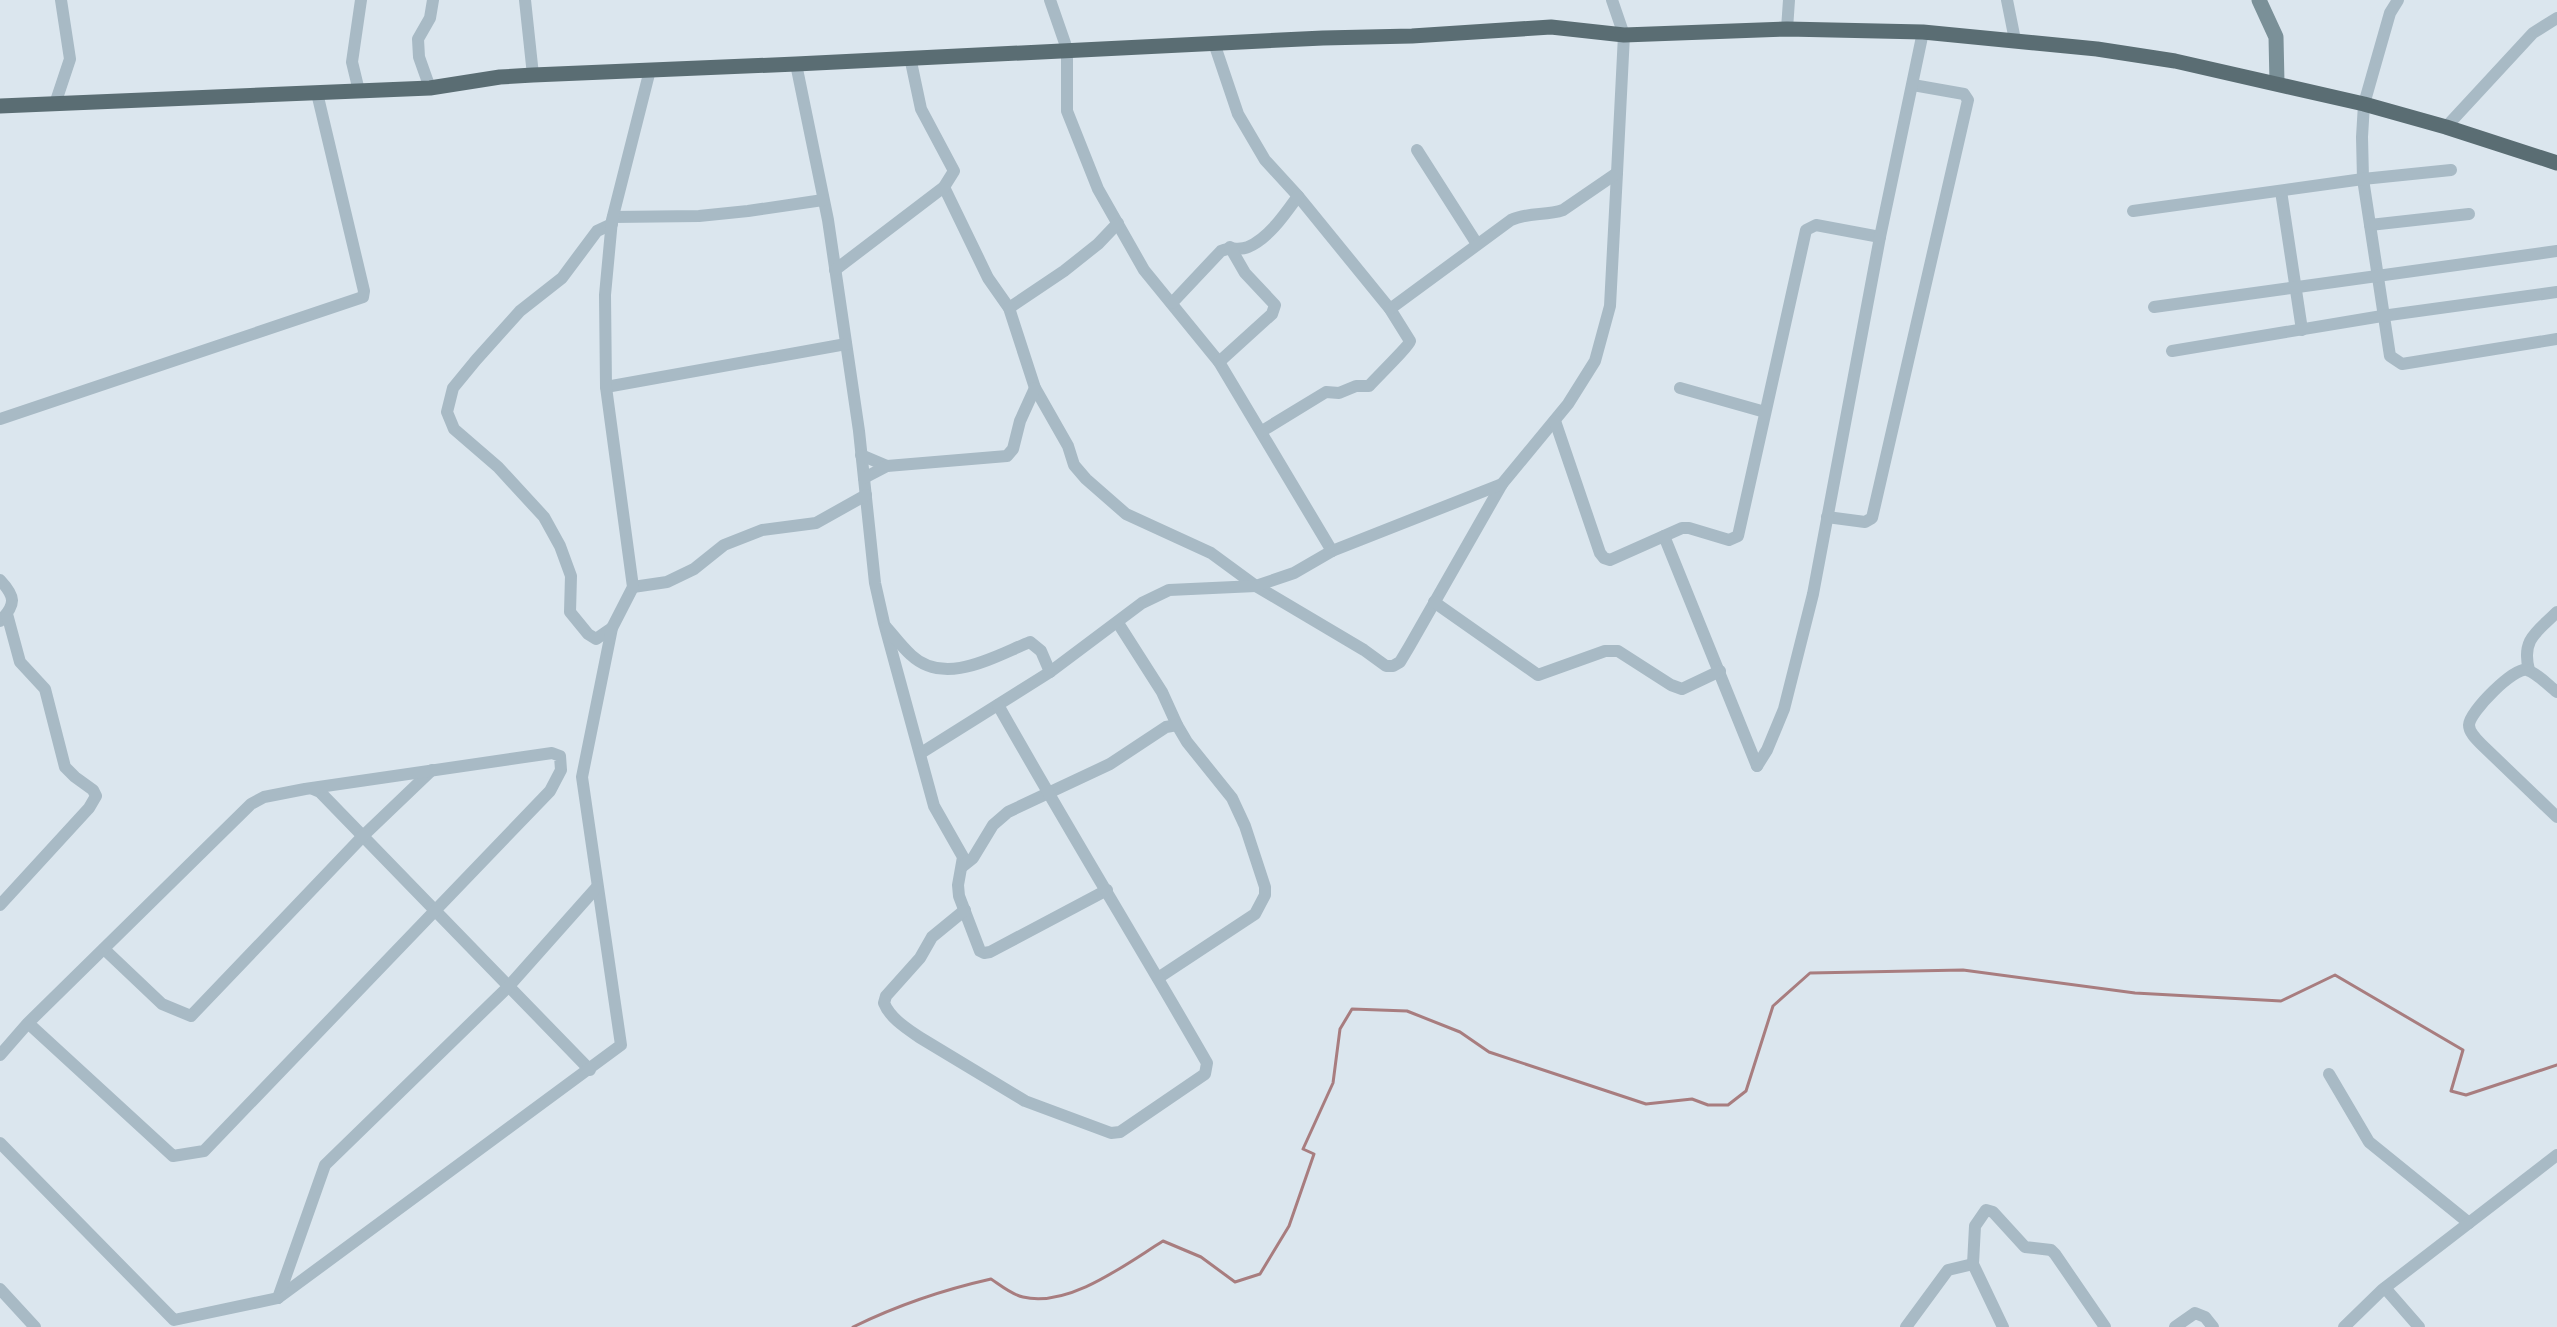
<svg xmlns="http://www.w3.org/2000/svg" width="2557" height="1327" font-family="'Golos Text',sans-serif">
<style>
.lines{fill:none;stroke-linecap:round;stroke-linejoin:round}
.stream{stroke:#a87d7f;stroke-width:3}
.street{stroke:#a8bac5;stroke-width:12}
.secondary{stroke:#7a9098;stroke-width:15}
.primary{stroke:#5a6d73;stroke-width:15}
</style>
<rect width="100%" height="100%" fill="#dbe6ee"/>
<g class="lines">
<path class="stream" d="M853,1327C898,1305 942,1290 991,1279C1000,1285 1012,1295 1023,1297C1069,1308 1126,1264 1163,1241L1201,1257L1235,1282L1260,1274L1289,1226L1314,1154L1303,1149L1333,1083L1340,1029L1352,1009L1407,1011L1460,1032L1489,1052L1646,1104L1692,1099L1708,1105H1728L1746,1091L1773,1006L1810,973L1963,970L2135,993L2281,1001L2335,975L2463,1050L2451,1091L2466,1095L2557,1065"/>
<g class="street">
<polyline points="525,0 533,75"/>
<polyline points="1050,0 1067,49 1067,111 1098,189 1144,270 1219,362 1332,551"/>
<polyline points="2007,0 2015,40"/>
<polyline points="2398,0 2390,13 2364,104 2362,137 2363,179 2390,356 2402,364 2557,339"/>
<polyline points="1787,29 1789,0"/>
<path d="M1214,43L1238,114L1265,160L1298,196L1390,309L1410,341C1409,346 1376,378 1369,386H1356L1339,393L1326,392L1262,431"/>
<polyline points="796,64 828,220 859,431 875,583 884,623 934,806 963,857 958,885 959,896 980,951 984,953 990,952 1107,890"/>
<polyline points="430,88 419,57 418,39 430,18 433,0"/>
<polyline points="359,91 352,62 361,0"/>
<polyline points="55,104 70,59 61,0"/>
<polyline points="2446,127 2533,33 2557,18"/>
<polyline points="1417,150 1477,244"/>
<polyline points="944,187 988,278 1009,308 1035,388 1068,446 1074,465 1086,479 1126,514 1211,553 1256,586 1364,650 1386,666 1393,666 1400,662 1409,647 1502,484 1568,404 1595,361 1610,306 1617,173 1624,35 1612,0"/>
<polyline points="2281,191 2302,330"/>
<polyline points="2133,211 2363,179 2451,170"/>
<polyline points="613,217 699,216 748,211 823,200"/>
<polyline points="612,224 597,231 562,278 520,311 476,360 453,388 447,412 454,429 498,467 544,517 560,546 571,576 570,612 588,634 596,639 612,628"/>
<polyline points="2370,225 2469,214"/>
<polyline points="835,270 944,187 954,171 921,109 910,57"/>
<path d="M1172,303L1221,251C1232,246 1239,251 1248,247C1269,238 1285,214 1298,196"/>
<polyline points="2154,307 2557,251"/>
<polyline points="1009,308 1064,271 1098,244 1118,223"/>
<path d="M1390,309L1511,220C1528,212 1546,216 1563,210L1617,173"/>
<polyline points="2172,351 2382,316 2557,292"/>
<polyline points="1219,362 1272,314 1275,305 1245,273 1230,247"/>
<polyline points="606,387 846,344"/>
<polyline points="1680,388 1765,412"/>
<polyline points="0,419 363,297 364,291 317,93"/>
<polyline points="1555,421 1600,553 1604,558 1610,560 1682,528 1689,528 1729,540 1738,536 1806,230 1816,225 1880,237"/>
<polyline points="861,455 887,466"/>
<polyline points="864,478 887,466 1007,456 1013,449 1020,421 1035,388"/>
<polyline points="1827,517 1865,522 1872,518 1968,100 1964,94 1913,85"/>
<polyline points="1664,536 1757,766"/>
<path d="M0,580C15,596 17,604 0,621"/>
<polyline points="633,587 667,582 694,569 724,545 762,530 816,523 866,495"/>
<polyline points="1434,602 1538,675 1605,651 1618,651 1671,685 1682,689 1720,671"/>
<polyline points="1118,623 1162,692 1177,725 1187,742 1232,798 1245,826 1265,887 1265,895 1255,914 1158,978"/>
<path d="M886,627C894,636 902,647 911,655C945,687 995,656 1030,642L1041,651L1050,672"/>
<path d="M2529,670C2521,639 2537,632 2557,612"/>
<path d="M2557,692C2549,686 2537,673 2527,670C2515,666 2469,712 2469,725C2469,732 2476,739 2481,744L2557,817"/>
<polyline points="921,753 1050,672 1142,603 1169,590 1256,586 1294,573 1332,551 1502,484"/>
<polyline points="1757,766 1767,750 1784,709 1813,594 1880,237 1923,32"/>
<polyline points="313,789 320,792 590,1070"/>
<polyline points="963,866 973,858 993,825 1008,812 1110,764 1166,727 1177,725"/>
<polyline points="0,905 89,808 96,796 93,790 75,777 65,767 45,689 20,662 7,614"/>
<path d="M965,910L932,937L920,958L886,996L884,1003C890,1018 906,1028 919,1037L1025,1101L1111,1133L1120,1132L1205,1074L1207,1063C1138,943 1066,826 998,705"/>
<polyline points="104,949 162,1004 191,1016 364,835 432,770"/>
<polyline points="0,1055 28,1023 251,804 264,797 305,789 552,753 560,756 561,770 550,791 204,1151 173,1156 28,1023"/>
<polyline points="2329,1074 2369,1142 2469,1223"/>
<polyline points="0,1143 174,1320 278,1298 621,1045 582,777 612,628 633,587 606,387 605,295 612,220 650,70"/>
<polyline points="2385,1288 2419,1327"/>
<polyline points="0,1289 35,1327"/>
<polyline points="278,1298 325,1165 509,986 597,887"/>
<polyline points="1906,1327 1948,1270 1973,1264"/>
<polyline points="2003,1327 1973,1264 1975,1226 1986,1210 1993,1212 2025,1247 2051,1250 2055,1254 2105,1327"/>
<polyline points="2175,1327 2195,1313 2205,1317 2213,1327"/>
<polyline points="2344,1327 2382,1290 2557,1155"/>
</g>
<polyline class="secondary" points="2259,0 2276,37 2277,83"/>
<polyline class="primary" points="0,106 430,88 500,77 533,75 796,64 1323,38 1412,36 1551,27 1624,35 1787,29 1923,32 2097,49 2175,61 2364,104 2446,127 2557,163"/>
</g>
</svg>
